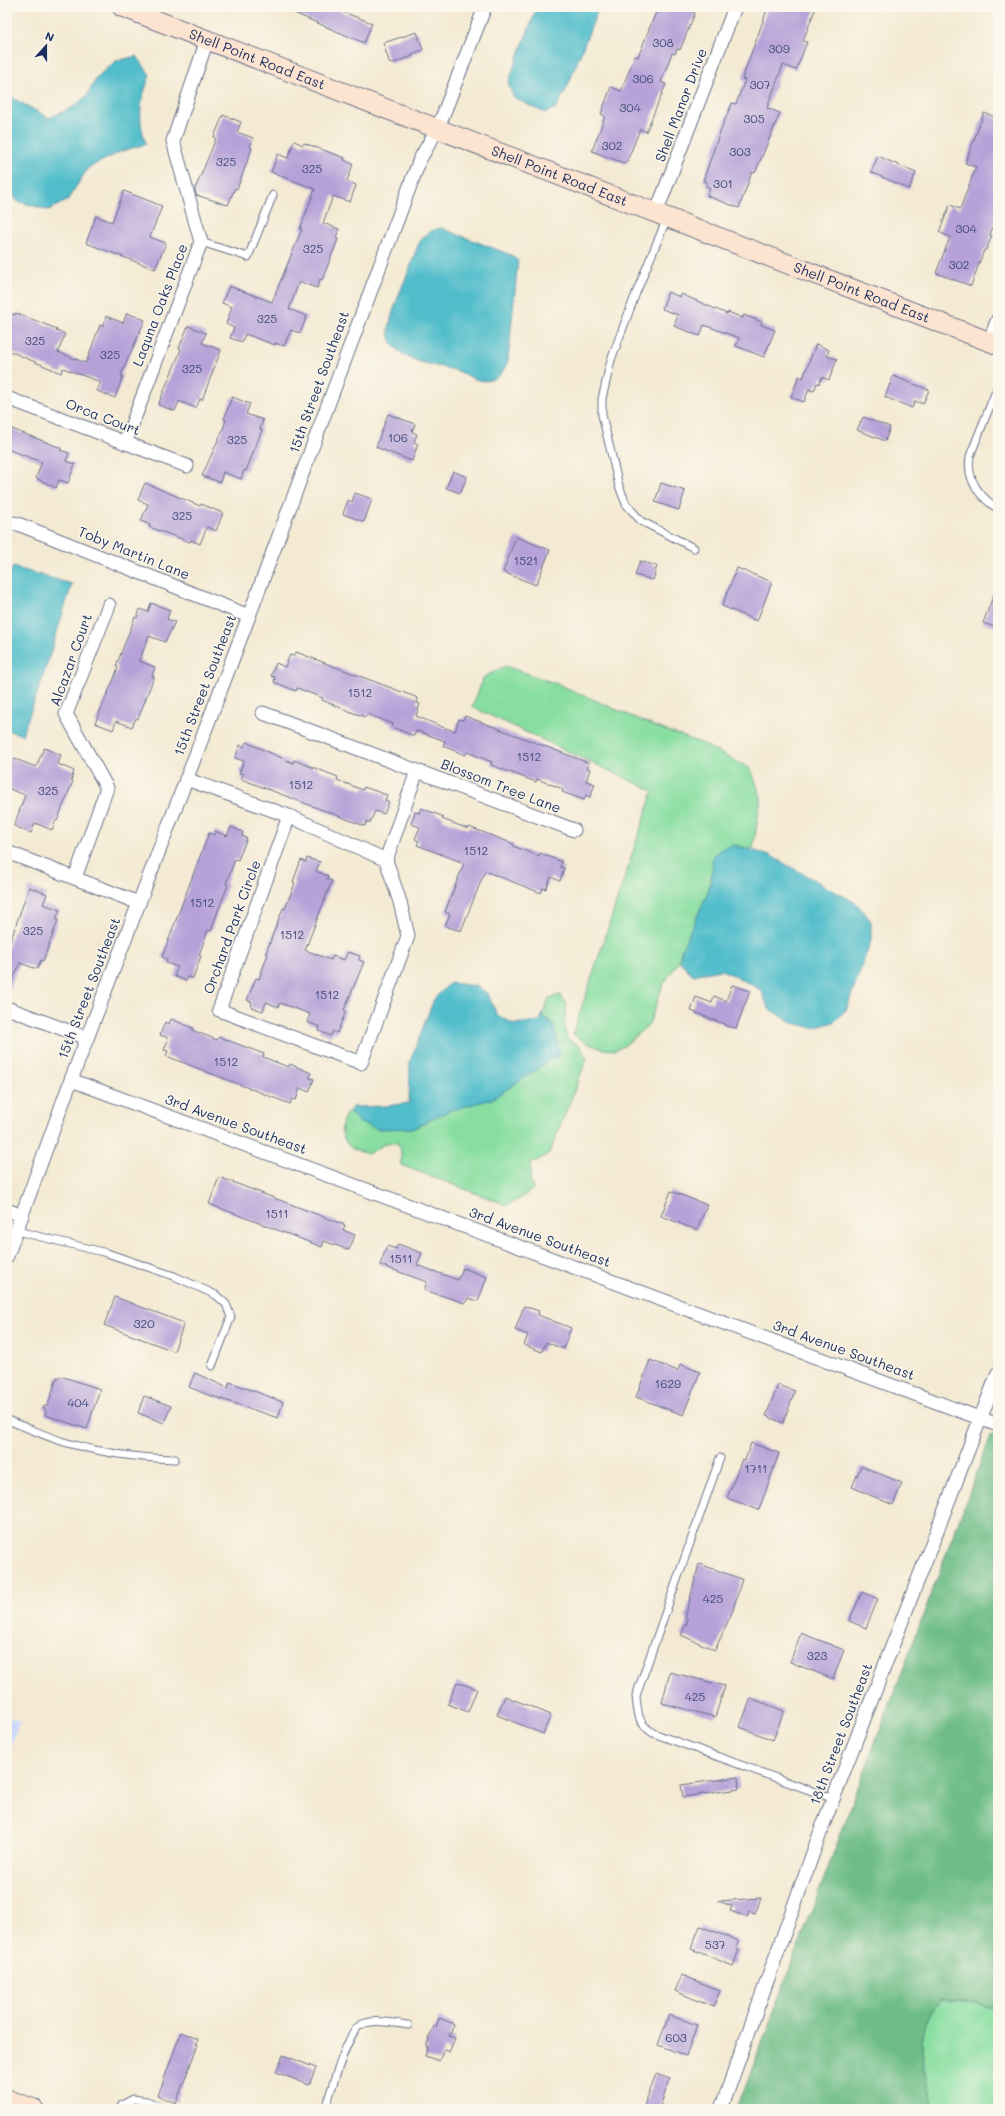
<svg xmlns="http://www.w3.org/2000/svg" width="1005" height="2116" font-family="Mali,sans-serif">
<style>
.built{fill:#cfdafa}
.green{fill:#88dea1;stroke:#528680}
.forest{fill:#6ebd87;stroke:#447672}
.water{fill:#51bdcb;stroke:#367694}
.building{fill:#b6a1d8}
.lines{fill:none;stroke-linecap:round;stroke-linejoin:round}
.lane-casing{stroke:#677087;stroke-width:9}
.street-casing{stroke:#677087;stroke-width:15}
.secondary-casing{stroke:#677087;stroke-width:21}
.lane{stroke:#fff;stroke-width:7}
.street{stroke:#fff;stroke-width:13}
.secondary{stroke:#fde4d1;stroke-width:19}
.labels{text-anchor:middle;stroke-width:3;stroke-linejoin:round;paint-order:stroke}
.number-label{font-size:12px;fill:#424c7c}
.street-label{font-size:14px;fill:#1b2f5e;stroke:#fbf7ec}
</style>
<rect width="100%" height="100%" fill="#fbf7ec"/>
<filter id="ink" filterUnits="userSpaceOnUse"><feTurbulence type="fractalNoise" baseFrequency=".025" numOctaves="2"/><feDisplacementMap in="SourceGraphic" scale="8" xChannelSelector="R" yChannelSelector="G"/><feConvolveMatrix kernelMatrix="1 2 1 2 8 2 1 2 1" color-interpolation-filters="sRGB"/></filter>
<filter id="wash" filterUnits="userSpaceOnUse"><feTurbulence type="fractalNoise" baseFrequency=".012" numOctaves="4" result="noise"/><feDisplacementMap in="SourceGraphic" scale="16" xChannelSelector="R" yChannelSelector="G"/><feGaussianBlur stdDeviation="0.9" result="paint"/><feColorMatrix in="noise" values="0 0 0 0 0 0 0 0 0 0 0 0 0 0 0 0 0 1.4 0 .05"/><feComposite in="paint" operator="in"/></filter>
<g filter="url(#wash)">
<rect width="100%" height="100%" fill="#f4ead3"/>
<polygon class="built" points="7,1717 20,1721 7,1755"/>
<g class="green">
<polygon points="505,666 560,685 656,727 701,743 751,769 761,797 753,849 733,845 713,867 708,892 681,952 679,961 663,985 649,1024 624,1046 615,1050 602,1049 587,1043 573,1034 653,791 472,707 484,677"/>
<path d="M561,995L567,1006L564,1025L567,1039L580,1046L587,1059L549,1154L531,1164L530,1178L533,1189L521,1198L507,1205L401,1165V1151L398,1143H386L368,1154C363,1152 354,1151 350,1147C339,1137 339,1121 349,1111L360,1123L414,1128L448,1111L553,1023L542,1016L549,998Z"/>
<path d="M940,2000L977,2003L998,2011V2109H935C924,2068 908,2035 940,2000Z"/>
</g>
<path class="forest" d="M991,1435L998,1437V2011L977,2003L940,2000C908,2033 924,2070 935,2109H737Z"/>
<g class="water">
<polygon points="537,7 599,7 567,88 556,108 545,113 514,98 508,83"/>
<path d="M137,56L150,75C140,102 137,116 146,144L122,151L88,168L67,201L48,210L17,201L7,186V91L11,97L49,118L75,106L87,95L98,76L116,61Z"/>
<path d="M441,228L511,255L518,261L508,360C505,369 501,377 491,380C476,384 467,373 454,370C433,364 394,362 389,334C387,321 404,282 410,268C417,248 419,232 441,228Z"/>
<polygon points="13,567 72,584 42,680 22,735 7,730 7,579"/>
<path d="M733,845L769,855L856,903L871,921V941L846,1010L834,1022L813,1028L793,1023L769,1009L761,990L733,975L721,970L693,975L679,961C686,927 716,896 712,859L718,851Z"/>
<polygon points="450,983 476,986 488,994 497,1015 514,1024 540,1021 542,1016 553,1023 560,1054 492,1099 448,1111 414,1128 379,1129 360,1123 349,1111 353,1107 386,1106 409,1103 410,1061 434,999"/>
</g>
<g id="blocks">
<g class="building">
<polygon points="280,7 330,7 372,23 364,43"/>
<polygon points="658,7 693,7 691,11 695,13 680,50 677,49 675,54 672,53 661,82 666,84 646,132 640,129 626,164 592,151 605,116 601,114 611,87 621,91 635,56 638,57"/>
<polygon points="768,7 816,7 803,41 807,42 796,70 783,65 767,108 780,113 755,173 752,172 739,208 707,196 710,188 706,186 707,182 703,181 721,129 732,103 736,104 745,80 742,79"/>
<polygon points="417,32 423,50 412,54 413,56 390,64 383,43"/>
<polygon points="984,113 998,118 998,213 990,235 992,236 986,250 984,250 971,286 936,273 950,237 939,232 950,205 960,209 976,167 965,163"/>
<polygon points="223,115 241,122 237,132 253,138 250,147 252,148 237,189 235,188 228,205 196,195 195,189 213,146 216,138 214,137"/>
<polygon points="294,141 303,145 304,143 345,158 344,160 353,164 347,181 356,185 350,202 333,196 323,223 339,229 336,238 338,239 322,280 320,279 317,288 299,282 289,309 307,316 300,333 291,330 284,346 275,343 275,345 245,334 242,342 230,338 234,328 226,324 232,307 222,303 229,286 272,302 302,229 300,229 315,189 271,172 278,154 288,158"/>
<polygon points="878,156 916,173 909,189 871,172"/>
<polygon points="124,191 162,206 150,237 166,243 155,269 86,243 96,216 112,222"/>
<polygon points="668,292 680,297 681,294 727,314 728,312 743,318 744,315 762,322 761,325 775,330 764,357 736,346 739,338 704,325 700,336 674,326 678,315 662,309"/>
<polygon points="7,312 15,315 16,313 57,329 56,331 65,334 58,352 86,363 100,325 103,326 106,316 123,323 127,313 145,320 121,375 123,376 115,398 97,391 100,382 63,368 61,373 7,350"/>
<polygon points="188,326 206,333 202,343 221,350 202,400 200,399 196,408 179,401 175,411 158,405 178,357 181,349 179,348"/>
<polygon points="816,344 829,350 827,356 837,359 829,380 822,377 819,384 817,383 814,391 809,389 804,402 791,397 799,376 803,378"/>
<polygon points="893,376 929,390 923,404 915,401 912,408 885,397"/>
<polygon points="232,397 250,404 246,414 263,420 260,429 262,430 246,471 244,470 241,479 223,472 220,482 202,476 223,429 226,420 224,419"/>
<polygon points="388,414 415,424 412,432 417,434 414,442 418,444 412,461 376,447"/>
<polygon points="863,417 890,427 885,441 857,430"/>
<polygon points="12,429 61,448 60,450 69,453 66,461 75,464 68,483 59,480 56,488 36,478 42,462 7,449 7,430 11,431"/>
<polygon points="453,471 467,477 460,493 446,488"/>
<polygon points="145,483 200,506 201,504 223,513 216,531 207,527 200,544 191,540 190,542 149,527 150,525 141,521 148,504 138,500"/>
<polygon points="661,483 685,491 679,510 655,502"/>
<polygon points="355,493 372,499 364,522 343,514 348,500 352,502"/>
<polygon points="516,537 550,550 536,585 503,572"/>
<polygon points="640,561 657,566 653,580 635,575"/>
<polygon points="737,568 772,582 757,621 722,606"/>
<polygon points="997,586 998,586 998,628 983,623"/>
<polygon points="151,603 170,610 167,619 175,622 165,642 149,636 139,661 155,667 152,676 154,677 138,719 136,718 132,727 116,721 113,730 95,723 115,676 118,667 116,666 135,617 137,618 140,609 148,612"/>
<polygon points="296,652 418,698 417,703 420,704 416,716 445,728 455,731 459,719 463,720 465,716 589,763 587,768 590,769 586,781 595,784 590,797 586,795 584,800 562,792 563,789 537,779 536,782 491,765 492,762 467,752 465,755 443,746 445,741 420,732 416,731 414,736 392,727 393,724 367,714 366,717 351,712 322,700 323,698 297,688 296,691 274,682 275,677 271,676 276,663 285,667 290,655 294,656"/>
<polygon points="246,742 293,763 294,760 338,777 337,780 363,790 364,787 387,795 385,800 389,802 384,814 375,811 370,823 367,821 365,826 241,779 243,774 239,773 244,761 235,758 240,745 244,747"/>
<polygon points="44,748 61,755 58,764 74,771 71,780 73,781 57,821 55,821 52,830 35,823 31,833 14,826 25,795 7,788 7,756 36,767"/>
<polygon points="421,808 444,817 442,819 468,829 469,827 514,844 513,846 539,856 540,853 562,862 560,867 564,868 560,881 551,877 546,889 543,888 541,893 485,871 461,931 445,926 450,914 445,912 464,863 417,845 419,841 415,839 420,827 411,824 415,812 419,813"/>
<polygon points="231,827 243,832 242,836 247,838 238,860 235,859 226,884 228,885 218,911 211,931 208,930 199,955 201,956 193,978 188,977 186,981 174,976 178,967 166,963 167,959 162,957 209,833 214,835 215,831 227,836"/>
<polygon points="307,858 320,862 316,871 328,876 327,879 332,881 305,950 331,960 333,956 344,960 348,952 360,956 359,960 364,962 344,1010 346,1011 337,1033 333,1031 331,1036 319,1031 320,1027 307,1022 310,1014 280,1003 278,1007 266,1002 263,1011 251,1007 252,1002 247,1000 256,978 259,979 268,954 266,953 276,926 283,908 285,909 295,883 293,882 301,860 306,862"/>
<polygon points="29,887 47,894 43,904 60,910 56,919 58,920 43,961 41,960 37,969 20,963 7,994 7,951"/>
<polygon points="732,985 750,991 736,1028 725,1026 724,1024 691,1011 696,997 712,1003 714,996 726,1001"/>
<polygon points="171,1019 193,1028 192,1030 217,1040 219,1037 264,1054 263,1057 288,1067 290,1064 311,1073 310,1078 314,1079 309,1092 300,1088 296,1100 292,1099 290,1104 166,1056 168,1051 164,1050 169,1038 160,1035 165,1022 169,1024"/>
<polygon points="219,1177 345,1225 343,1230 355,1235 349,1250 324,1241 322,1247 209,1204"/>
<polygon points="671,1191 707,1205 697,1230 661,1216"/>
<polygon points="398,1244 422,1253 417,1265 458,1280 463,1268 487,1277 478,1301 468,1298 465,1303 424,1290 427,1282 380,1265 387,1246 396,1249"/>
<polygon points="115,1297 184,1323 174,1351 104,1325"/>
<polygon points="524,1306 539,1311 538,1315 571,1328 563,1349 546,1342 542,1352 524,1345 528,1335 515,1330"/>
<polygon points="650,1360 678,1371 680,1364 700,1372 683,1415 636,1397"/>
<polygon points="195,1373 228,1388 230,1382 283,1402 278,1418 203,1393 189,1387"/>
<polygon points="60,1376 100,1389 87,1429 45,1415 46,1411 43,1407 48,1405 57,1377 59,1378"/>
<polygon points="778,1385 795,1391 783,1423 766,1416"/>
<polygon points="144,1396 171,1406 164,1423 138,1413"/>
<polygon points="751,1443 779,1453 759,1510 727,1498 742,1459 745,1460"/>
<polygon points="861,1466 902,1483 893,1505 852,1487"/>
<polygon points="699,1564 742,1579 733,1610 715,1650 681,1635 688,1620 685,1618"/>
<polygon points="862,1592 878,1599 866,1628 849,1621"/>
<polygon points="801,1633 844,1650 833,1679 790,1662"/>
<polygon points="670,1672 725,1686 715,1717 662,1703"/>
<polygon points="457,1682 477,1689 468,1712 448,1704"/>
<polygon points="505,1696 551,1715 543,1734 497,1715"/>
<polygon points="751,1698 784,1711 773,1740 740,1727"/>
<polygon points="738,1777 739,1789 683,1797 681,1785"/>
<polygon points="761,1898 755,1914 749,1912 747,1917 730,1911 732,1906 718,1901"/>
<polygon points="700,1926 739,1941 736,1949 739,1950 733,1966 691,1949"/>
<polygon points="682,1975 720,1991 713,2007 675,1991"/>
<polygon points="669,2015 697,2025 686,2056 658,2045"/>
<polygon points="439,2018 454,2024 449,2036 455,2038 449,2052 444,2049 439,2061 425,2056 428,2047 426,2047 434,2026 436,2027"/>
<polygon points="181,2032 198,2039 196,2044 198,2044 176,2103 158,2096"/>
<polygon points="283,2055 316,2068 309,2085 276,2072"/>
<polygon points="656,2074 670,2079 659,2109 653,2109 644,2106"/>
</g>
</g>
</g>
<g filter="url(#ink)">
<use href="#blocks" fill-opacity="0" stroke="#677087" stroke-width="1"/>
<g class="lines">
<defs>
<g id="lane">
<polyline points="667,218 636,293 611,360 602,399 602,415 619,486 626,504 641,521 694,548"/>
<polyline points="201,242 248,257 273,195"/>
<path d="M998,386L970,456C966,480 979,496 998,509"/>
<polyline points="17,1231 107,1253 174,1276 216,1295 226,1304 231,1317 212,1366"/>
<path d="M7,1420C26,1427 45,1436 64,1442C101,1453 137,1458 175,1459"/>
<path d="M720,1458L636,1696C638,1714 637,1722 653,1733L834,1799"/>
<polyline points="120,2109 122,2105 133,2099 147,2101 165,2109"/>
<path d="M325,2109C331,2092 346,2036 359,2026C371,2018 395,2023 408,2025"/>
</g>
<g id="street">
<polyline points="656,213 735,7"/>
<polyline points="989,342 998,319"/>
<polyline points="7,398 187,466"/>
<polyline points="125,443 201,242 173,141 207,40"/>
<polyline points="7,522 18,524 249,616"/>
<polyline points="263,713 574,830"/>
<polyline points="186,779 289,816 386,860 400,902 408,936 361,1063 219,1010 289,816"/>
<polyline points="7,852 139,903"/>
<polyline points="386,860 417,771"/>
<polyline points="75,878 107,788 66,714 109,605"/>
<polyline points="7,1008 87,1038"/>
<polyline points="71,1080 998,1425"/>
<polyline points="7,1210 22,1216"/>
<polyline points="7,1256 71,1080 249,616 420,159 438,128 485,7"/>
<polyline points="721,2109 823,1825 998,1373"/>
</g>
<g id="secondary">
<path id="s1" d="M122,7L998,345"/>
<polyline points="7,2099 34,2109"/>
</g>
</defs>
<use href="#lane" class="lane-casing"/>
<use href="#street" class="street-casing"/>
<use href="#secondary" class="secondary-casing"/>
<use href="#lane" class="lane"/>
<use href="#street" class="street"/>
<use href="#secondary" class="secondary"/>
</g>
</g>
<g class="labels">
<g class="number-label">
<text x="663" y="47">308</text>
<text x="779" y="53">309</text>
<text x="643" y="83">306</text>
<text x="760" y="89">307</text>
<text x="630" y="112">304</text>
<text x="754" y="123">305</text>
<text x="612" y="150">302</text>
<text x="740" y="156">303</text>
<text x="226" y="166">325</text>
<text x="312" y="173">325</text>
<text x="723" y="188">301</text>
<text x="966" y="233">304</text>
<text x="313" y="253">325</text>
<text x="959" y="269">302</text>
<text x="267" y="323">325</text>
<text x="35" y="345">325</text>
<text x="110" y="359">325</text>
<text x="192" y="373">325</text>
<text x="398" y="442">106</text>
<text x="237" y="444">325</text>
<text x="182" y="520">325</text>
<text x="526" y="565">1521</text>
<text x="360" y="697">1512</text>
<text x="529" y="761">1512</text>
<text x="301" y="789">1512</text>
<text x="48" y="795">325</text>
<text x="476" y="855">1512</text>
<text x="202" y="907">1512</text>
<text x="33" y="935">325</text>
<text x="292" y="939">1512</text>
<text x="327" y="999">1512</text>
<text x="226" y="1066">1512</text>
<text x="277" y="1218">1511</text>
<text x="401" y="1263">1511</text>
<text x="144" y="1328">320</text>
<text x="668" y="1388">1629</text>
<text x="78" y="1407">404</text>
<text x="756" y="1473">1711</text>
<text x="713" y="1603">425</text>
<text x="817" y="1660">323</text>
<text x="695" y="1701">425</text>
<text x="715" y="1949">537</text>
<text x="676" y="2042">603</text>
</g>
<g class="street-label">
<text dy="5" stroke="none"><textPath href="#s1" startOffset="145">Shell Point Road East</textPath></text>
<text transform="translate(681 105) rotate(-69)" y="5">Shell Manor Drive</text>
<text dy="5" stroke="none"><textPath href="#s1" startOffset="469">Shell Point Road East</textPath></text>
<text dy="5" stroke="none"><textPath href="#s1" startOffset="793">Shell Point Road East</textPath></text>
<text transform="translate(160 305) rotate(-69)" y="5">Laquna Oaks Place</text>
<text transform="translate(319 382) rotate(-70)" y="5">15th Street Southeast</text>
<text transform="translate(103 417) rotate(21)" y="5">Orca Court</text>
<text transform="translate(134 553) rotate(22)" y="5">Toby Martin Lane</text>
<text transform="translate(71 660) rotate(-70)" y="5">Alcazar Court</text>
<text transform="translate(205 685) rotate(-69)" y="5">15th Street Southeast</text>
<text transform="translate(501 786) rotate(21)" y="5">Blossom Tree Lane</text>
<text transform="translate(232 927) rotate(-70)" y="5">Orchard Park Circle</text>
<text transform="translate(89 988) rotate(-69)" y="5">15th Street Southeast</text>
<text transform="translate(236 1124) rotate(20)" y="5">3rd Avenue Southeast</text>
<text transform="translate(540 1237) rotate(20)" y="5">3rd Avenue Southeast</text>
<text transform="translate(844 1350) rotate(20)" y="5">3rd Avenue Southeast</text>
<text transform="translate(841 1734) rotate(-69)" y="5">18th Street Southeast</text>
</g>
</g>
<rect width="1005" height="2116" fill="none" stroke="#fbf7ec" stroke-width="24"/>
<g transform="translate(46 46) rotate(21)" stroke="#fbf7ec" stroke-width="3" paint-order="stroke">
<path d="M0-3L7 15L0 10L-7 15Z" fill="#1b2f5e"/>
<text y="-6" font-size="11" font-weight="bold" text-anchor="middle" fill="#1b2f5e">N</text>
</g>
</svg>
